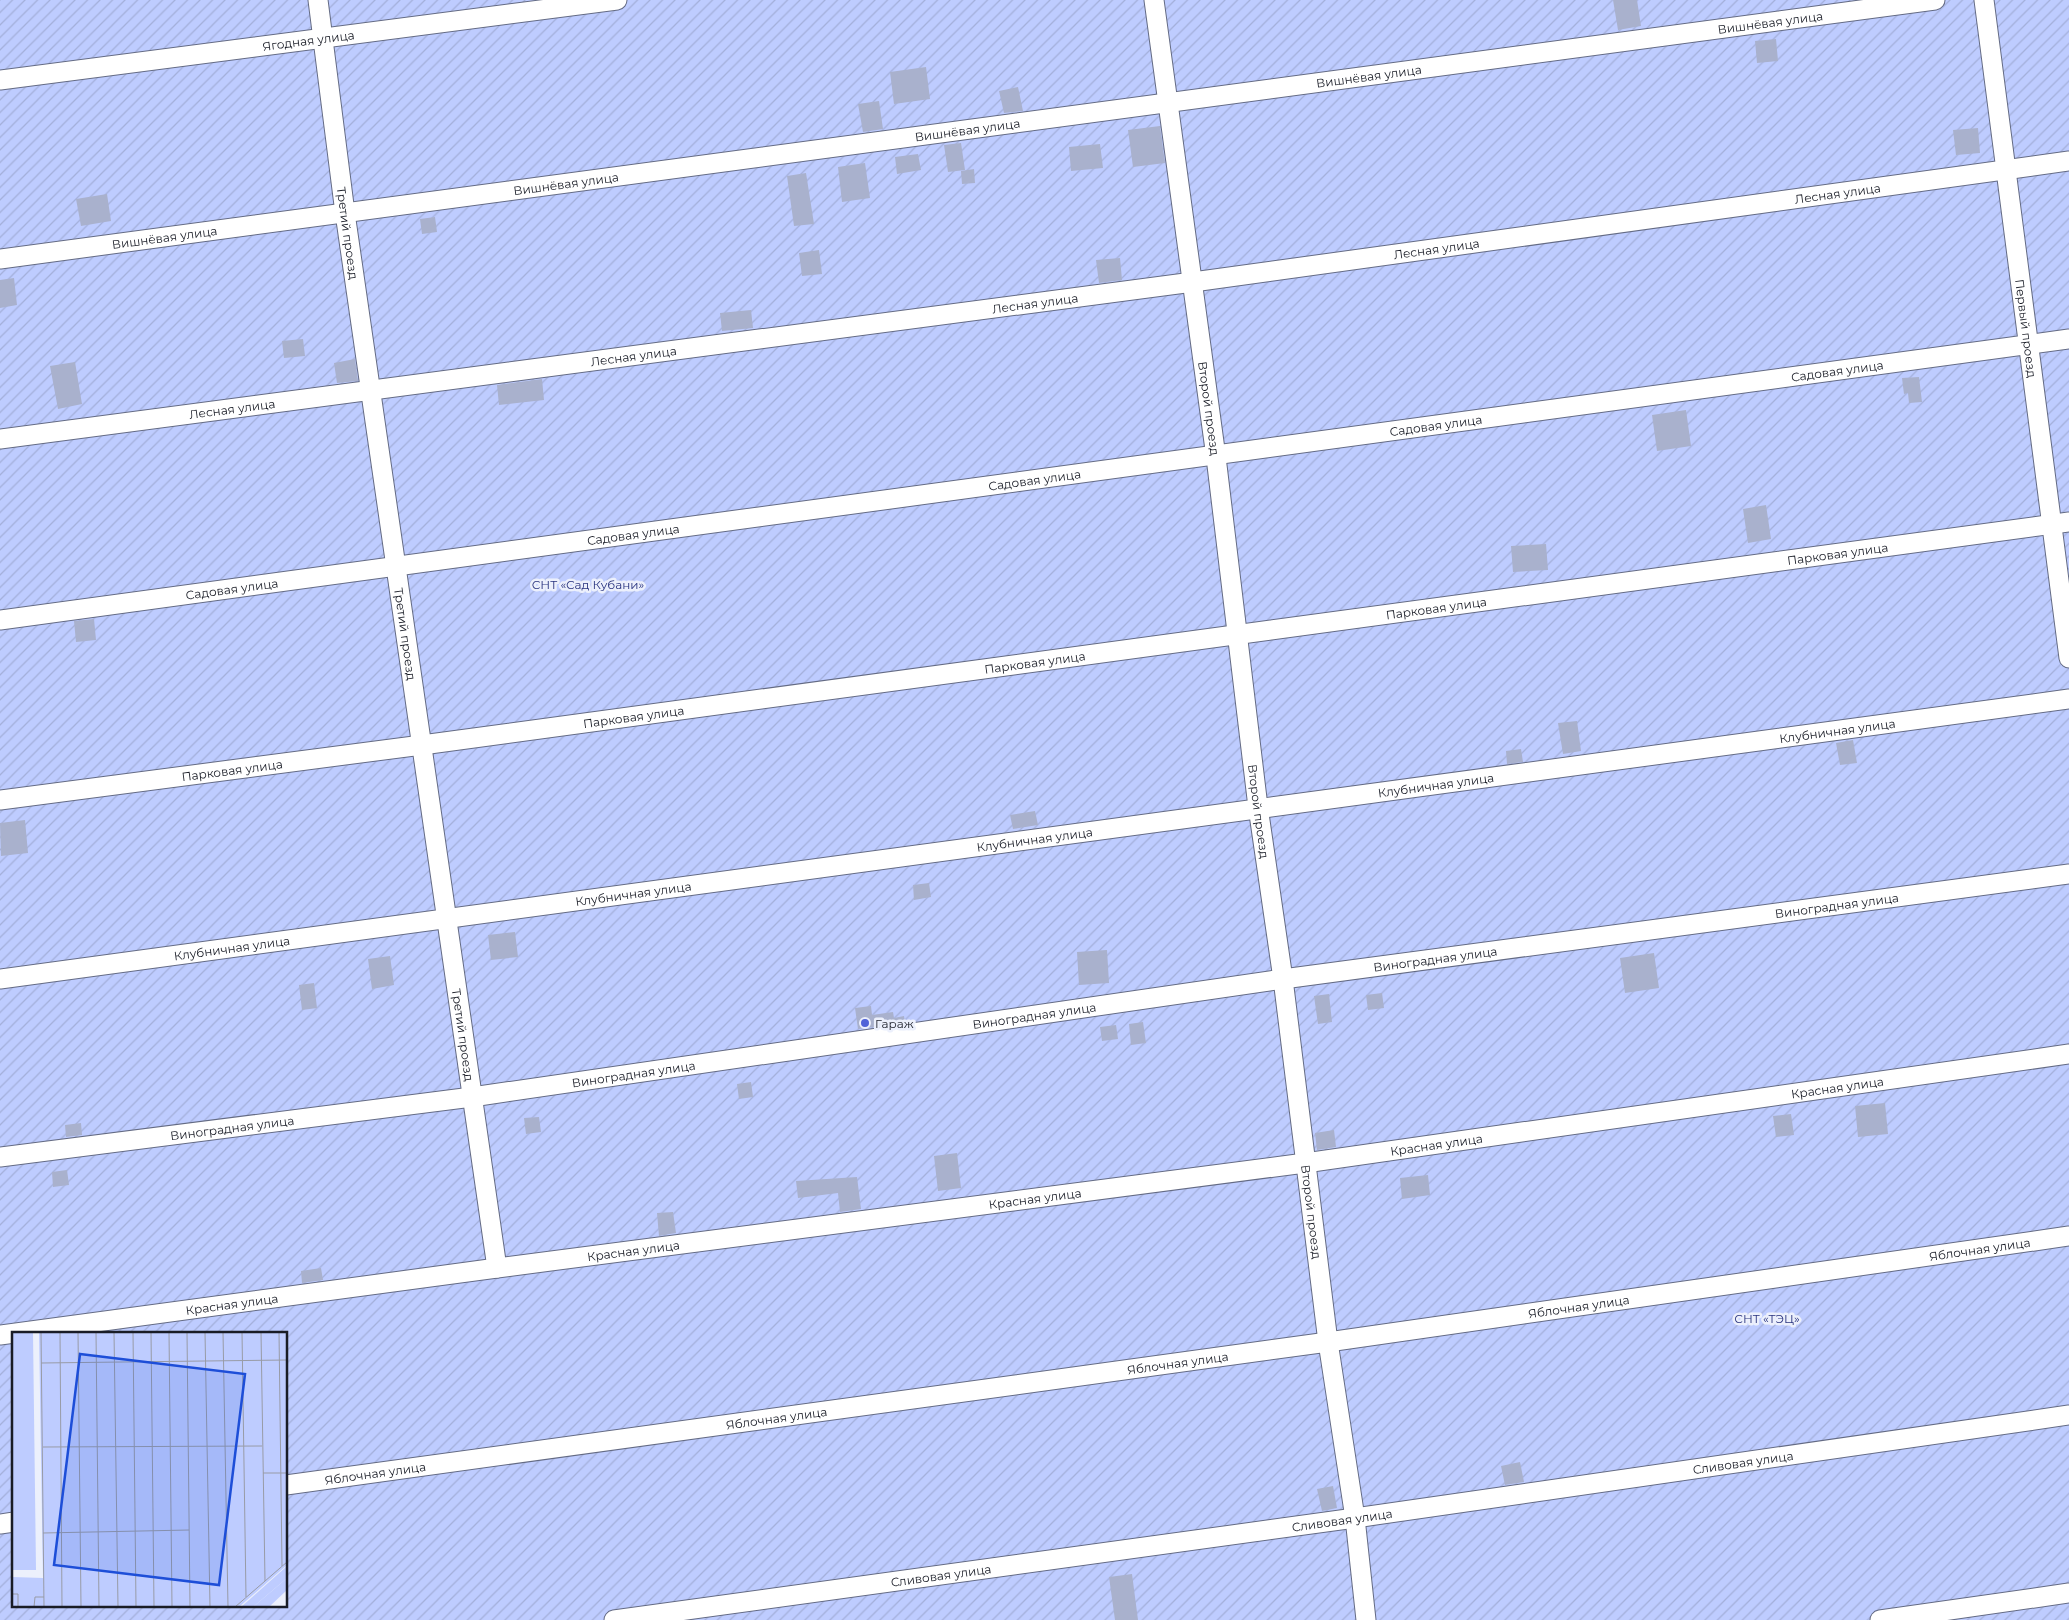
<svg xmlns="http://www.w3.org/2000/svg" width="2069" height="1620" viewBox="0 0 2069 1620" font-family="Montserrat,sans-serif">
  <defs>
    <pattern id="garden-furrows" width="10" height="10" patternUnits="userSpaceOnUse" patternTransform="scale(1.25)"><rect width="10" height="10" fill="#beccff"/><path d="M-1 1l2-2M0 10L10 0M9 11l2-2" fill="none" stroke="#a3afda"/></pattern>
  </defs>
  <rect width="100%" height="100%" fill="#ecf0fc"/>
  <path fill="url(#garden-furrows)" fill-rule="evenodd" d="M0,0H2069V1620H0ZM14,1334H286V1606H14Z"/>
  <path fill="#a9b1cd" d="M1613,0H1637L1641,26L1618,30Z
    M1776,39L1778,61L1757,63L1755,41Z
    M926,67L930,99L894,104L890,72Z
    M1018,87L1023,111L1004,113L999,91Z
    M879,101L883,129L863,132L858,104Z
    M1160,126L1165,163L1133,167L1128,130Z
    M1978,128L1980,153L1956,155L1953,130Z
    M961,143L965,170L948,172L944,145Z
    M1100,144L1103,168L1071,171L1069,147Z
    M918,154L921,170L897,174L895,157Z
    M865,163L870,198L842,202L838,167Z
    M974,169L975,183L962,184L961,171Z
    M806,173L814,224L794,226L787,176Z
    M107,194L111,221L81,226L76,199Z
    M435,217L437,232L422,234L420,219Z
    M819,250L822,274L802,276L799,253Z
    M1120,258L1122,280L1099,283L1096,260Z
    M14,278L17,305L0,308V280Z
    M751,310L753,328L722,331L720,313Z
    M303,339L305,356L284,358L282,341Z
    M355,359L358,381L337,383L334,363Z
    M75,362L82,404L58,409L50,366Z
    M1919,377L1922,402L1909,403L1908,393L1904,394L1902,378Z
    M542,379L544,400L499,405L497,385Z
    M1686,410L1691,446L1657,451L1652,415Z
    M1766,505L1771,539L1748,543L1743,509Z
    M1546,544L1548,570L1513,572L1511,546Z
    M94,619L96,640L76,642L74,621Z
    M1577,721L1581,751L1563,754L1558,723Z
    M1853,740L1857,763L1840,765L1836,743Z
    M1521,749L1523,762L1507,764L1506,751Z
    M1035,811L1038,825L1013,829L1010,815Z
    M25,820L28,853L1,856L0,823Z
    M929,883L931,897L914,900L913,885Z
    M515,932L518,957L491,960L488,935Z
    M1107,950L1109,983L1079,985L1077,952Z
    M1654,953L1659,988L1625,993L1620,958Z
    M390,956L394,985L372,989L368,959Z
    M314,983L317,1008L302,1010L299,985Z
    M1382,993L1384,1008L1368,1010L1366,995Z
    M1329,994L1332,1022L1318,1024L1314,996Z
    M871,1006L872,1015L893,1012L894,1018L904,1016L905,1023L858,1029L855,1008Z
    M1143,1022L1146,1043L1131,1045L1129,1024Z
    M1116,1025L1118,1039L1102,1041L1100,1027Z
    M751,1082L753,1097L739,1099L737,1084Z
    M1885,1103L1888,1134L1858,1137L1855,1106Z
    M1791,1114L1794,1135L1776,1137L1773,1116Z
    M539,1117L541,1132L526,1134L524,1118Z
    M81,1123L82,1135L66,1137L65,1125Z
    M1334,1130L1336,1147L1317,1150L1315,1133Z
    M957,1153L961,1188L938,1191L934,1156Z
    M67,1170L69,1185L53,1187L52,1172Z
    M1428,1175L1430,1195L1402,1199L1400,1178Z
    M857,1177L861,1209L840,1212L838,1193L798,1198L796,1181Z
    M673,1212L676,1233L659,1236L657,1213Z
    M321,1268L323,1280L302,1283L301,1271Z
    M1520,1462L1524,1482L1505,1485L1501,1466Z
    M1333,1486L1337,1508L1322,1511L1317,1489Z
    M1132,1574L1138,1620H1115L1109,1577Z"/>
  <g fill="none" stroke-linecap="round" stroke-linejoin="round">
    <g stroke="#646b84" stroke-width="21">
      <g id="minor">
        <path id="s1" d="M318,0L345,213L497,1268"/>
        <path id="s2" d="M1154,0L1216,457L1258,807L1283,979L1328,1342L1355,1518L1366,1620"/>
        <path id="s3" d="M1984,0L2069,658"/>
        <path id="s4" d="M0,80L617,0"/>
        <path id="s5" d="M0,259L1935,0"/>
        <path id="s6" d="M0,439L1193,282L2069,161"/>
        <path id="s7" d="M0,620L2069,339"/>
        <path id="s8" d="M0,800L422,745L2069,522"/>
        <path id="s9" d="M0,979L2069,699"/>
        <path id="s10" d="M0,1157L472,1097L1283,979L2069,874"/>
        <path id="s11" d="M0,1335L497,1268L1305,1163L2069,1054"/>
        <path id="s12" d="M286,1485L1328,1342L2069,1236"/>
        <path d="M0,1524L14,1522"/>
        <path id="s13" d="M614,1620L1355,1518L2069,1415"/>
        <path d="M1880,1620L2069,1593"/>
      </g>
    </g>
    <use href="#minor" stroke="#fff" stroke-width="19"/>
  </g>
  <circle fill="#4f62d8" stroke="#ecf0fc" stroke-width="2" cx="865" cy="1023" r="5"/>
  <g text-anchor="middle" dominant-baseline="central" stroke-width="5" stroke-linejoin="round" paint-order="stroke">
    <g font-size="12" fill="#191c26" stroke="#ecf0fc">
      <text stroke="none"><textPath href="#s5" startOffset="1786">Вишнёвая улица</textPath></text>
      <text stroke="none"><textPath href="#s4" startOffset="311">Ягодная улица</textPath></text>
      <text stroke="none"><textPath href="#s5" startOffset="1381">Вишнёвая улица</textPath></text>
      <text stroke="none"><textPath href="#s5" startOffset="976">Вишнёвая улица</textPath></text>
      <text stroke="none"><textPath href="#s5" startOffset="571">Вишнёвая улица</textPath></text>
      <text stroke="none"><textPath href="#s6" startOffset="1854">Лесная улица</textPath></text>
      <text stroke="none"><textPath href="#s1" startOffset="235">Третий проезд</textPath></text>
      <text stroke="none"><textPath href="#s5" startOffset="166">Вишнёвая улица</textPath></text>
      <text stroke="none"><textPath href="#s6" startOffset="1449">Лесная улица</textPath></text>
      <text stroke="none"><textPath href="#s6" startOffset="1044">Лесная улица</textPath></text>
      <text stroke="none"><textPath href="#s3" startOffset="331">Первый проезд</textPath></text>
      <text stroke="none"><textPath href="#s6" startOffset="639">Лесная улица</textPath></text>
      <text stroke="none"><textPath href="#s7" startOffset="1854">Садовая улица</textPath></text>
      <text stroke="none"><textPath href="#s6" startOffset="234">Лесная улица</textPath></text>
      <text stroke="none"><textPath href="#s2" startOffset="412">Второй проезд</textPath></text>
      <text stroke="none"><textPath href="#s7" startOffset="1449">Садовая улица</textPath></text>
      <text stroke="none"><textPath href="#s7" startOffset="1044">Садовая улица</textPath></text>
      <text stroke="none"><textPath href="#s7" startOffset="639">Садовая улица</textPath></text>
      <text stroke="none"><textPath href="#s8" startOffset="1854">Парковая улица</textPath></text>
      <text stroke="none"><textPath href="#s7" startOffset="234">Садовая улица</textPath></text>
      <text stroke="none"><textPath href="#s8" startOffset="1449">Парковая улица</textPath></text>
      <text stroke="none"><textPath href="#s1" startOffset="640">Третий проезд</textPath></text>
      <text stroke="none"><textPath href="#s8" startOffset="1044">Парковая улица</textPath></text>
      <text stroke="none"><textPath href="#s8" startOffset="639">Парковая улица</textPath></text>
      <text stroke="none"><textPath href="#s9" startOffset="1854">Клубничная улица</textPath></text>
      <text stroke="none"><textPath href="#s8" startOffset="234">Парковая улица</textPath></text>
      <text stroke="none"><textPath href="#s9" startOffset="1449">Клубничная улица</textPath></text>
      <text stroke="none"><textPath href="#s2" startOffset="818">Второй проезд</textPath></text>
      <text stroke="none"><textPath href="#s9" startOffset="1044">Клубничная улица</textPath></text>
      <text stroke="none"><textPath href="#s9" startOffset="639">Клубничная улица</textPath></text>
      <text stroke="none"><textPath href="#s10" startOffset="1854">Виноградная улица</textPath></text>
      <text stroke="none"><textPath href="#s9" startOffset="234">Клубничная улица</textPath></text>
      <text stroke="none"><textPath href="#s10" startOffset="1449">Виноградная улица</textPath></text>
      <text stroke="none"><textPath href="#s10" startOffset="1044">Виноградная улица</textPath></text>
      <text stroke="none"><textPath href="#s1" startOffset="1045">Третий проезд</textPath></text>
      <text stroke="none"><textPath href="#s10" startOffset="639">Виноградная улица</textPath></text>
      <text stroke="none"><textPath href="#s11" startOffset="1854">Красная улица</textPath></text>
      <text stroke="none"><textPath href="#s10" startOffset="234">Виноградная улица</textPath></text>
      <text stroke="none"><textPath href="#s11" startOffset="1449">Красная улица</textPath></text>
      <text stroke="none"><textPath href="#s11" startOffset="1044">Красная улица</textPath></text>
      <text stroke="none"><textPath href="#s2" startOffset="1222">Второй проезд</textPath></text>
      <text stroke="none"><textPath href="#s12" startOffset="1710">Яблочная улица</textPath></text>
      <text stroke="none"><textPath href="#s11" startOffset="639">Красная улица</textPath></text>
      <text stroke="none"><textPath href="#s11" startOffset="234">Красная улица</textPath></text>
      <text stroke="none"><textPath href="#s12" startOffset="1305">Яблочная улица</textPath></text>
      <text stroke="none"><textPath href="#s12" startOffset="900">Яблочная улица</textPath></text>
      <text stroke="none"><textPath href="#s12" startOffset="495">Яблочная улица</textPath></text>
      <text stroke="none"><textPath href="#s13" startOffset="1140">Сливовая улица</textPath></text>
      <text stroke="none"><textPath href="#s12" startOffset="90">Яблочная улица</textPath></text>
      <text stroke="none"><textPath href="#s13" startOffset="735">Сливовая улица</textPath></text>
      <text stroke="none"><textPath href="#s13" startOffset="330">Сливовая улица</textPath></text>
    </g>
    <g font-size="12" fill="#27327e" stroke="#ecf0fc">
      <text x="588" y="584">СНТ «Сад Кубани»</text>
      <text x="1767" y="1318">СНТ «ТЭЦ»</text>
    </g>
    <g font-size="12" fill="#191c26" stroke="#ecf0fc" text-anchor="start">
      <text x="875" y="1023">Гараж</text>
    </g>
  </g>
  <g transform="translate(12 1332)">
    <rect width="275" height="275" fill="#ecf0fc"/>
    <path d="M0,0H21L24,238H0Z" fill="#beccff"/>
    <path d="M275,234V246L241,275H229Z" fill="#beccff"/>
    <path d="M27,0H275V233L227,275H0V245L31,246ZM275,246V258L257,275H241Z" fill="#beccff"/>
    <path fill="none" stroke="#989ba6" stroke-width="1" d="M29,0L32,275M48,0L50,275M66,0L69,275M84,0L87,275M102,0L106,275M121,0L124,275M139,0L142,275M157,0L160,275M175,0L178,275M193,0L198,275M211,0L216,275M230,0L234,265M249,0L253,249M267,0L270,234M29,31L275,28M31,115L250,114M251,141H275M31,201L177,198M0,262H6V275M22,275L23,265H32M223,275L275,230"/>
    <path fill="#1d4ed8" fill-opacity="0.15" stroke="#1d4ed8" stroke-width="2.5" d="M68,22L233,42L207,253L42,233Z"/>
    <rect width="275" height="275" fill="none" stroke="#191c26" stroke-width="2.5"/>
  </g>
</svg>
